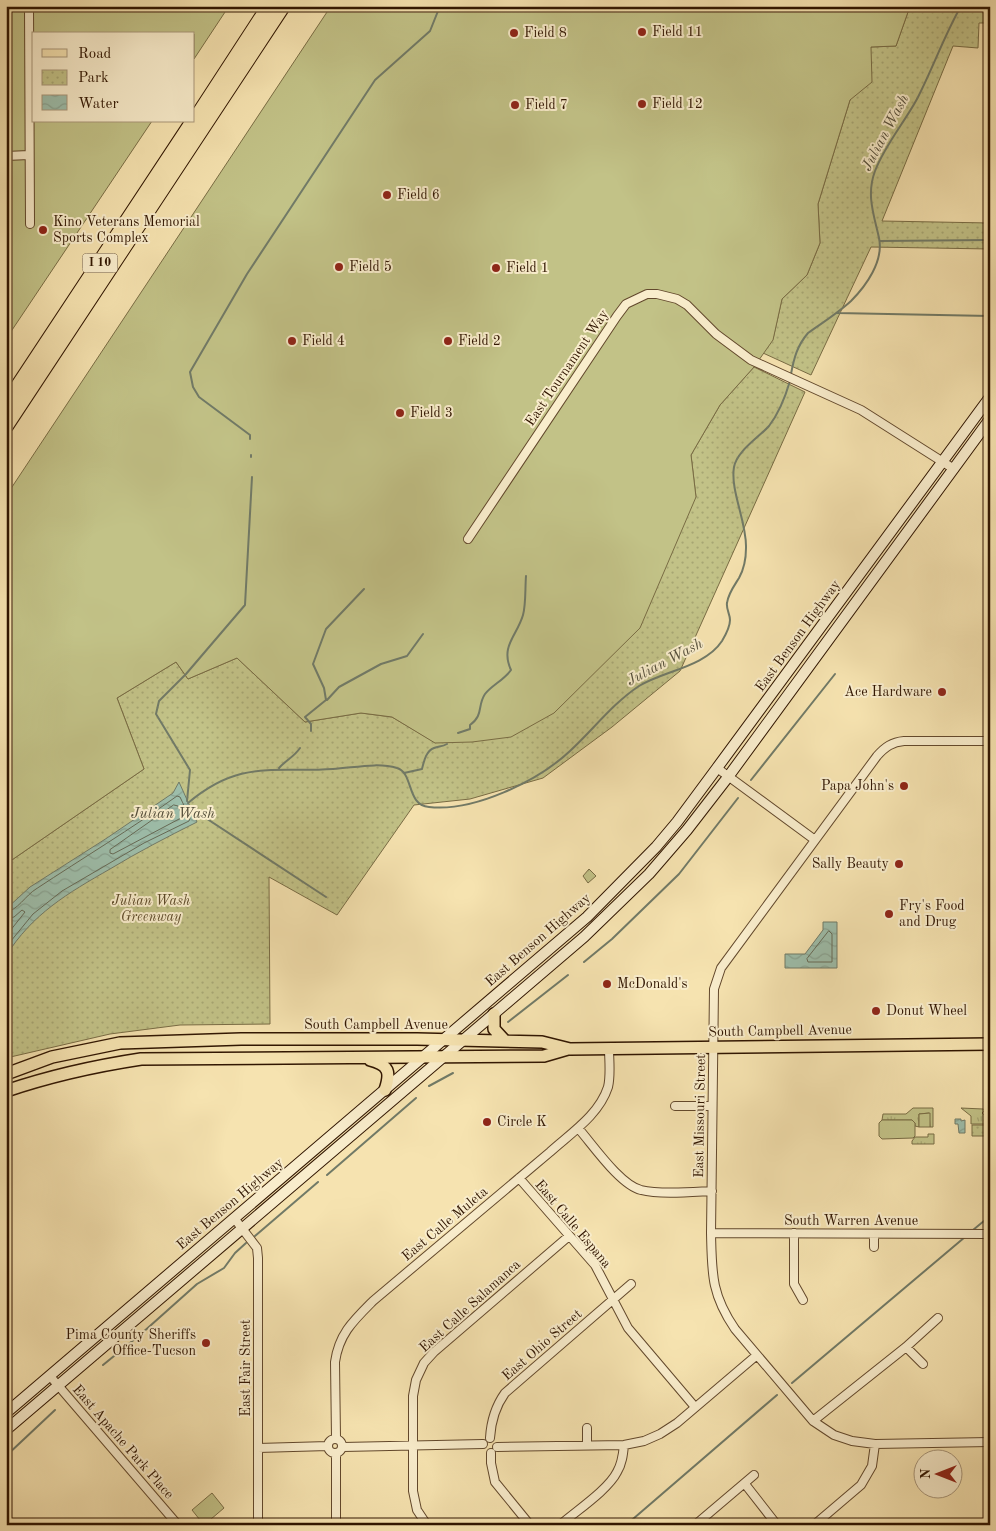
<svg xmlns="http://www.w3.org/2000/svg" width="996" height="1531" viewBox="0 0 996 1531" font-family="'Old Standard TT',serif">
  <defs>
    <pattern id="grass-tufts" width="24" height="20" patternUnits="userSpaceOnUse" patternTransform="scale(1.25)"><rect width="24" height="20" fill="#c2c287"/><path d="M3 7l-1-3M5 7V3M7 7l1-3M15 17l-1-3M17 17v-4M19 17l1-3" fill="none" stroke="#a7a673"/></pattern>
    <pattern id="park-dots" width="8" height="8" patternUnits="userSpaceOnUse" patternTransform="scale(1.25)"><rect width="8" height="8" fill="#c2c287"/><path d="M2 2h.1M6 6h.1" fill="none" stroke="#a7a673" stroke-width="1.8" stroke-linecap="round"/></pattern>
    <pattern id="water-waves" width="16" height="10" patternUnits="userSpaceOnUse" patternTransform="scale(1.25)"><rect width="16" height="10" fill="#9dbeab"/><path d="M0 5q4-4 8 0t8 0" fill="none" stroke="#88a291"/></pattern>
  </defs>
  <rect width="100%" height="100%" fill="#f6e3b0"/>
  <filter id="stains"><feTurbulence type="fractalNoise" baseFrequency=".004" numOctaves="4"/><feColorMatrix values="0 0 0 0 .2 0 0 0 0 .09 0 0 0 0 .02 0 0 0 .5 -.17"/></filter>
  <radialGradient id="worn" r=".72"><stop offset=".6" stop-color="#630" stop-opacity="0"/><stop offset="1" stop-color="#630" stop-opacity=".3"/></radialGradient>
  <path fill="url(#grass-tufts)" stroke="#796c44" d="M589,869L596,876L588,883L583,876Z
    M913,1108H933V1127H930L929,1113L919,1114V1127L915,1126V1123L912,1120H882L883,1114H906Z
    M961,1108L983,1109L985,1110L982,1113L988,1119L990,1117V1124H971V1116Z
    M928,1134H934V1144H912V1141L915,1137H928Z"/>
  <path fill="url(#park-dots)" stroke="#796c44" d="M914,6H990V23H979L978,48L953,46L882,221L990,223V249L871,247L811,375L763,353L773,339L782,299L807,275L820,243L818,204L850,100L871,47L896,46L908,12Z
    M754,367L805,392L680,671L612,727L543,778L470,799L414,805L337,915L269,877L270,1024L180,1025L110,1034L6,1058V864L144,769L117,698L176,662L188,679L237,658L305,722L361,713L392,717L436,743L696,497L691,455L720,405Z
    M972,1125H990V1136H972Z"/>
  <path fill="#c2c287" stroke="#796c44" d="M6,6H229L194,59V34H34V121H152L6,339Z
    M331,6H914L908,12L896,46L871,47L872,82L850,100L818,204L820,243L807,275L782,299L773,340L754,367L720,405L691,455L696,497L640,628L554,713L511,737L472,742L435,743L392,717L361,713L305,722L237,658L188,679L176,662L117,698L144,769L6,864V496Z
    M930,1113V1127H919V1114Z
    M882,1120H912L915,1123V1136L913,1138L882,1139L879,1136V1123Z
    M212,1493L224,1508L204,1525L192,1510Z"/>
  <path fill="url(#water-waves)" stroke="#717a67" d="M179,782L197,822C167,837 138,852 110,869C68,893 32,914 6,956V909L30,887L107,838L173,793Z
    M823,922H837V968H785V954H805L823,930Z
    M955,1119H961V1121L965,1120V1133H959L958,1124H955Z"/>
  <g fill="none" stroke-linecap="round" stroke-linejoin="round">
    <path stroke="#666a56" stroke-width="1" d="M174,805L178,806L182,815L181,818L113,854L110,853V850Z
      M6,912C17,911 26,895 36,889C83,858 131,829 177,796L180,797L190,818L189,821L144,843L62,891L33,914L6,947
      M6,919L14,917L22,910L25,912L6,936
      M829,931L832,934V962H808L807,959Z"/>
    <path stroke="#717a67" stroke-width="2" d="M880,241L990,240
      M837,313L990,316
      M791,374C794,358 797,346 808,333C822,323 838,313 851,301C866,286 884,261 879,238C874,215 866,195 875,171C885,145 904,123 917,99C933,68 944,36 961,6
      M250,439V435L199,397L193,387L190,372L247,274L375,80L430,31L440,6
      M251,455V457
      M327,700L339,687L381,664L407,656L423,634
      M311,731V724L305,717L326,700L324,688L313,664L326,629L364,589
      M458,733L470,729V725C484,715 477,706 485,694C492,685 504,680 511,670C500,646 517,636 523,615C526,604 525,589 526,576
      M279,768C286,760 294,757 300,748
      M404,773L422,769C424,761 426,751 434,748C439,746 442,747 447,744
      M751,780L835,674
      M187,801L190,770L156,714L159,701L186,674L245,605L252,477
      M188,803C240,759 273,773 333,769C353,768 377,762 397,768C414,773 406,805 429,807C474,812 538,781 570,751C593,730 612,704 639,686C663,671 705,667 722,641C725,636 730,627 730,620C730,614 726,609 727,603C728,594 734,586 739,578C744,569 746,558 746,548C747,522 730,491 734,467C737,451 758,438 769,426C779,413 785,398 790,381
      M189,809H192L326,897
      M584,962L612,939L679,874L738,798
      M508,1022L568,975
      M429,1086L453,1073
      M327,1175L416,1098
      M973,1230L990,1216
      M255,1236L318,1182
      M103,1365L141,1334L197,1284L224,1268L235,1253L246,1243
      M792,1383L965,1237
      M6,1456L55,1410
      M626,1525L777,1395"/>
    <g stroke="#62482c" stroke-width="10">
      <path id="street" d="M29,6L30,224
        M6,156L29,155
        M468,539L617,316L626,304L647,294H657L677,299L687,305L716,334L751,360L861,410L954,469
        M990,741H904C892,742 885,747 877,756L721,968L714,989L711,1233C712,1273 711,1294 735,1329L813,1421L834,1435L852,1441L875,1444L990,1442
        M717,768L815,840
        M675,1106H712
        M578,1128C593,1145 620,1185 641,1190C660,1195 692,1192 712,1191
        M519,1178L595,1265L628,1328L695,1407
        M234,1218L257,1248L258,1258V1525
        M711,1233L990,1234
        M794,1233V1284L803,1300
        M874,1234V1247
        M906,1347L923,1364
        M50,1376L178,1525
        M813,1421L906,1347L938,1318
        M336,1438L335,1362C339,1334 353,1321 373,1301L550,1152C571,1133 599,1115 608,1087C611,1075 609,1060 609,1048
        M490,1438C491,1421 495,1407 505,1393L631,1284
        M328 1446a7 7 0 1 1 14 0a7 7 0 1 1-14 0Z
        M587,1445V1428
        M343,1447L483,1444
        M497,1447L624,1445L644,1441L660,1434L677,1423L757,1355
        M258,1448L328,1446
        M491,1453V1463L495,1482L530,1525
        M745,1484L777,1525
        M336,1525V1453
        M427,1525L417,1510L413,1491V1396L416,1380L424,1363L434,1352L569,1236
        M560,1525C576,1511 608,1490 617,1472C622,1464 623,1455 624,1445
        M695,1525L754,1475
        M814,1525L861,1485L872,1466L875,1444"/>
    </g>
    <g stroke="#301500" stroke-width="12">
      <path id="secondary" d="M6,1413L587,917L656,847L677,822L717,768L990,397
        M6,1430L584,937L649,874L687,830L728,777L990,419"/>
    </g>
    <g stroke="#301500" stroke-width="14">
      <path id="primary" d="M494,1014V1029L505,1041
        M370,1060C389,1065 391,1072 385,1090
        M6,1074L52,1057L120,1043L241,1039H417L542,1042L570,1049L990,1044
        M6,1091C50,1076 95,1066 141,1059L544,1056L568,1049"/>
    </g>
    <g stroke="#301500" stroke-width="16">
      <path id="highway" d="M194,121L269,6
        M6,404L193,121
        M6,426L283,6"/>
    </g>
    <use href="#street" stroke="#f9edcc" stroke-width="8"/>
    <use href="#secondary" stroke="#f9edcc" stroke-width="10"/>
    <use href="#primary" stroke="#f6e3b0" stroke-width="11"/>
    <use href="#highway" stroke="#f6e3b0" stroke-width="14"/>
  </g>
  <g fill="#8f2418" stroke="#f9edcc" stroke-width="2">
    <circle cx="642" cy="32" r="5"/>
    <circle cx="514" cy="33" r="5"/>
    <circle cx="642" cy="104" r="5"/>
    <circle cx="515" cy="105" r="5"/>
    <circle cx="387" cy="195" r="5"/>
    <circle cx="43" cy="230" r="5"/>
    <circle cx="339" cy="267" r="5"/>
    <circle cx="496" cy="268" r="5"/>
    <circle cx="292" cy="341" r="5"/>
    <circle cx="448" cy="341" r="5"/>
    <circle cx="400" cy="413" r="5"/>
    <circle cx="942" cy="692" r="5"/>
    <circle cx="904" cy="786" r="5"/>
    <circle cx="899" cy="864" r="5"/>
    <circle cx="889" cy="914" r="5"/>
    <circle cx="607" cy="984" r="5"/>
    <circle cx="876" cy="1011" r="5"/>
    <circle cx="487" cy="1122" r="5"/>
    <circle cx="206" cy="1343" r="5"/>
  </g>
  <g text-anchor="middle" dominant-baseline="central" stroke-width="4" stroke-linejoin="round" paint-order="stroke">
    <rect fill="#f9edcc" stroke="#6c563d" stroke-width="1" x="82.5" y="253.5" width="35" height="19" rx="4"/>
    <g font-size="12" font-weight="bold" fill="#301500">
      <text x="100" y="263">I 10</text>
    </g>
    <g font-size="14" fill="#301500" stroke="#f9edcc" text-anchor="start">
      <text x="652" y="32">Field 11</text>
      <text x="524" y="33">Field 8</text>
      <text x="652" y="104">Field 12</text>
      <text x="525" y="105">Field 7</text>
      <text x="397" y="195">Field 6</text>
      <text x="53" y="222">Kino Veterans Memorial<tspan x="53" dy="16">Sports Complex</tspan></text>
      <text x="349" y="267">Field 5</text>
      <text x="506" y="268">Field 1</text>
      <text x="302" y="341">Field 4</text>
      <text x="458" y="341">Field 2</text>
      <text x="410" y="413">Field 3</text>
      <text x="932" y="692" text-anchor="end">Ace Hardware</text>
      <text x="894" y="786" text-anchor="end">Papa John's</text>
      <text x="889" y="864" text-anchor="end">Sally Beauty</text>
      <text x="899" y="906">Fry's Food<tspan x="899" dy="16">and Drug</tspan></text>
      <text x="617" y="984">McDonald's</text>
      <text x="886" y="1011">Donut Wheel</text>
      <text x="497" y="1122">Circle K</text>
      <text x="196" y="1335" text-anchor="end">Pima County Sheriffs<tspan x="196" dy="16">Office-Tucson</tspan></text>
    </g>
    <g font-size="14" fill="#301500" stroke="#f9edcc">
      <text transform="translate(567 368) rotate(-56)">East Tournament Way</text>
      <text transform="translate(798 636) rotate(-54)">East Benson Highway</text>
      <text transform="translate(538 940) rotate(-41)">East Benson Highway</text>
      <text x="376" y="1025">South Campbell Avenue</text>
      <text transform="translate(780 1031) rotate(-1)">South Campbell Avenue</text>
      <text transform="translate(700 1116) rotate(-89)">East Missouri Street</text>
      <text transform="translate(230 1204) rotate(-40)">East Benson Highway</text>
      <text x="851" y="1221">South Warren Avenue</text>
      <text transform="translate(445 1224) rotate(-40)">East Calle Muleta</text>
      <text transform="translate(573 1224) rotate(50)">East Calle Espana</text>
      <text transform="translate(470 1306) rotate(-42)">East Calle Salamanca</text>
      <text transform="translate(542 1345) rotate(-41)">East Ohio Street</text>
      <text transform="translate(246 1368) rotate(-90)">East Fair Street</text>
      <text transform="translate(123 1442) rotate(49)">East Apache Park Place</text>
    </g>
    <g font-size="14" font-style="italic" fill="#5c4928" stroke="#f9edcc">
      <text x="151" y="901">Julian Wash<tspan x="151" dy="16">Greenway</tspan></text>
    </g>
    <g font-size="15" font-style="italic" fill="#56503c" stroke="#f9edcc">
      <text transform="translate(886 133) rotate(-62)">Julian Wash</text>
      <text transform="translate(665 663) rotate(-28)">Julian Wash</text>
      <text x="173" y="814">Julian Wash</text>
    </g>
  </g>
  <rect width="996" height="1531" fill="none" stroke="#f6e3b0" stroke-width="25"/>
  <rect x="8" y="8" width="981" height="1516" fill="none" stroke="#301500" stroke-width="2.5"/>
  <rect x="12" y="12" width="971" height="1506" fill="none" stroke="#301500"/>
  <rect x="32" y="32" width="162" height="90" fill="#f9edcc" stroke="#a9977a"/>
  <rect x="42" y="49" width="25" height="8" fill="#f6e3b0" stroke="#a9977a"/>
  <text x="78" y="58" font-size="15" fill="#301500">Road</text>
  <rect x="42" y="70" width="25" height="15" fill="url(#park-dots)" stroke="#a9977a"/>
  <text x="78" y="82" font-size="15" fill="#301500">Park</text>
  <rect x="42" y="95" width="25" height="15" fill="url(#water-waves)" stroke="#a9977a"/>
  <text x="78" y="108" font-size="15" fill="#301500">Water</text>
  <g transform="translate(938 1474) rotate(270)"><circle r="24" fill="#f9edcc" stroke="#a9977a"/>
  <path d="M0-4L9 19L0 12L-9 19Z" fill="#8f2418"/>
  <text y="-8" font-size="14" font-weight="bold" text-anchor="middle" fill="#301500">N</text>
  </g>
  <rect width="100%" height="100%" filter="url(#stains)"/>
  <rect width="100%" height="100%" fill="url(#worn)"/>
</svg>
